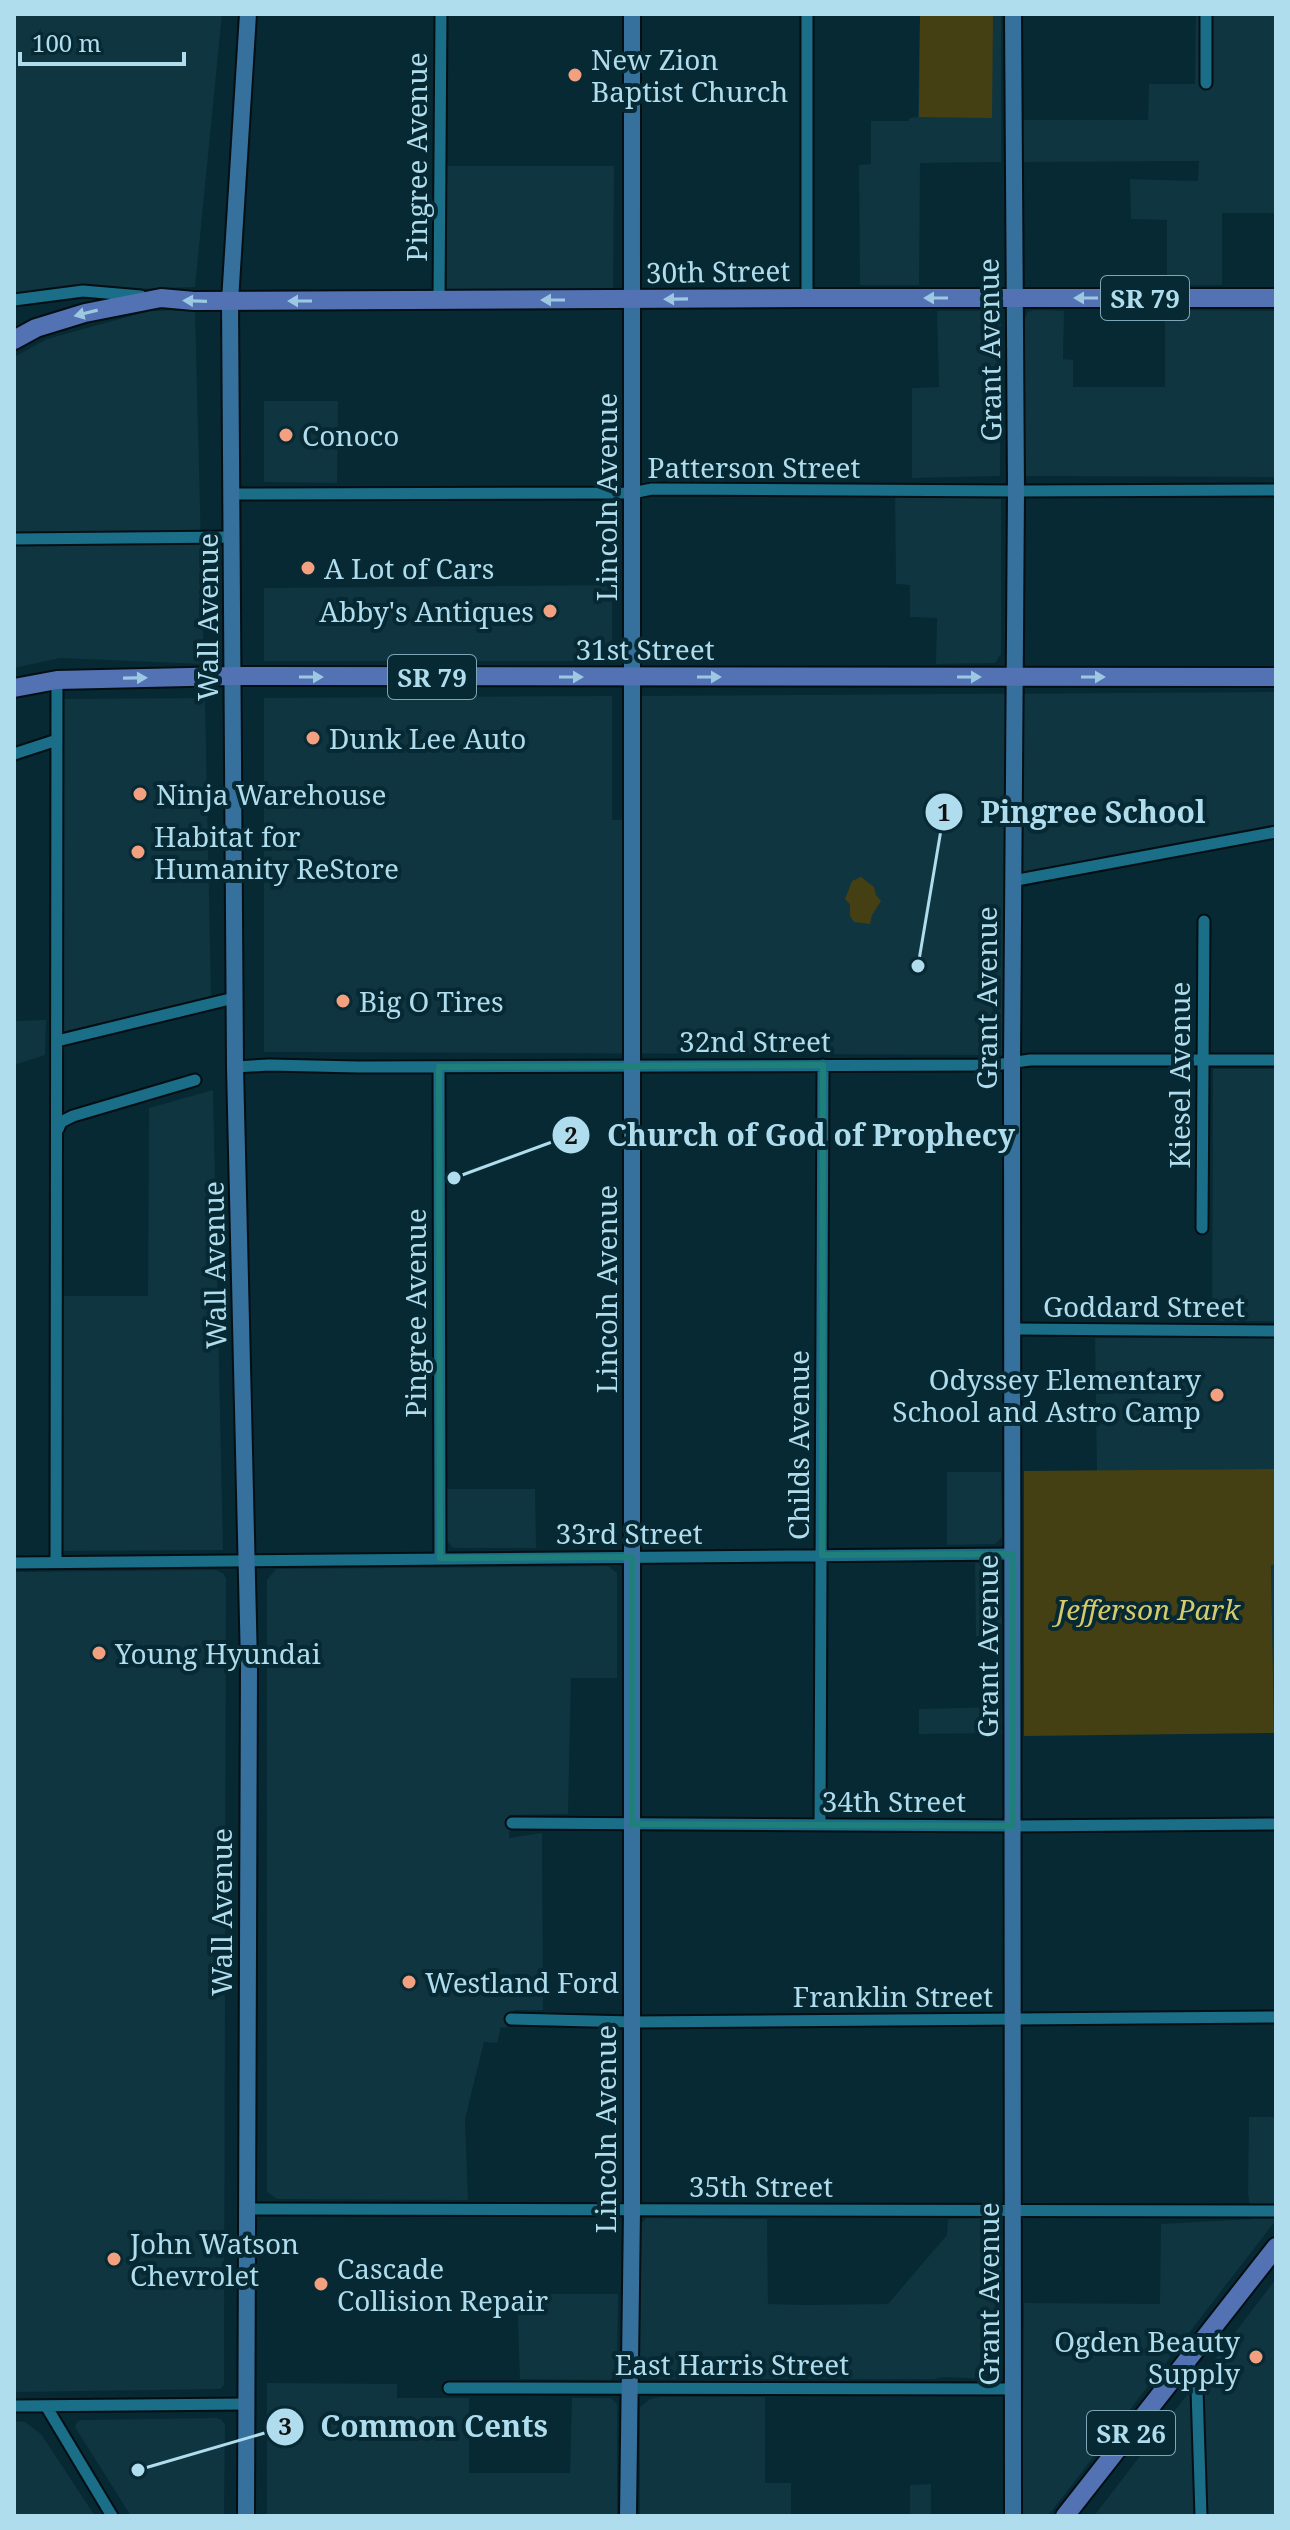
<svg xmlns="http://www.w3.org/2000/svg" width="1290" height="2530" viewBox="0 0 1290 2530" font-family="'Noto Serif',serif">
  <rect width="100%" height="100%" fill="#072933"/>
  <path fill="#0f3541" d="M14,14H222L195,287L14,293Z
    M920,14H1001V162L920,163L919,285H860L859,165L871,164V121H909V118L918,117Z
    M1196,14H1276V213H1222V285H1167V220L1131,219L1130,179L1198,181L1199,161L1023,162V120H1148L1149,84H1195Z
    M446,166H614L613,292L447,293Z
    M195,310L204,664L60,658L14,668V357L47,339L149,311Z
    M1035,310L1064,311L1063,359L1073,360V387H1165V310L1276,311V477L1024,476L1023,321L1028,312Z
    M937,311H992L999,315L1001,320L1000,476L912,478V388L939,387Z
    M264,401H338L337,483L264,482Z
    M895,496L1001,499V654L995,663L936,664L937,618L910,617V585L896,584Z
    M612,585V661H264V588Z
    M1276,692V839L1019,887L1006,844L1003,1055L264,1052V698L612,696V820H636L639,696Z
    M205,698L211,996L62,1032L64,699Z
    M46,1020L45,1055L14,1065V1021Z
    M1213,1069H1276V1321H1212Z
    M213,1090L223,1550L55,1551L57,1296H148L149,1108Z
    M1095,1338H1276V1469L1097,1471Z
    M947,1472H1001L1002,1537L995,1544L947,1545Z
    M446,1489H535L536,1548H453L446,1540Z
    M975,1563H996L1001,1570L1002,1637L976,1636Z
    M1271,1564H1276V1733H1274Z
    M608,1566L617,1573V1678H571L568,1814L509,1815V1838L542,1833L543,2010H514L506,2028L501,2027L497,2043L484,2042L465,2119L468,2200L277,2199L267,2192V1580L276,1569Z
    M216,1570L224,1574L226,1579L224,2385L220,2389L14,2392V1572Z
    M1002,1707V1733L919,1734V1709Z
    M1249,2117H1276V2220L1048,2516H1022L1024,2303L1160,2304L1161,2224L1252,2219L1248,2194Z
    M646,2218L767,2219L768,2304L805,2305L888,2304L947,2235L948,2219L993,2218L1001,2223L1002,2372L993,2379L941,2377L935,2379H646L640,2373V2225Z
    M1276,2279V2516H1094Z
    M618,2294L617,2374L610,2380L520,2379L517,2294Z
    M267,2383L397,2384V2398H469V2473H570L572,2398H611L617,2404V2516H267Z
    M660,2397H765V2483H791V2516H640V2407L650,2399Z
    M217,2418L222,2420L225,2425L224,2516H131L75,2427L77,2422L81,2420Z
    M14,2421L25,2422L41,2434L95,2516H14Z
    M931,2484V2516H910V2485Z"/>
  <path fill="#454013" d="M920,14H993L992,118L919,117Z
    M861,877L874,887L876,895L881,901L872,915L870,924L854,922L850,916V904L845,899L852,881Z
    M1276,1469V1564L1271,1565L1274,1733L1024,1736V1471Z"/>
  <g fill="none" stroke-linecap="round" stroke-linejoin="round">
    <g stroke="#040f14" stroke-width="15">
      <path id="street" d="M807,14V298
        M1206,14V83
        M14,300L83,291L141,296
        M439,300L441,14
        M232,494L632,493L652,489L1016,491L1276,490
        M14,539L232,537
        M14,754L57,740
        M1012,881L1276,832
        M57,1041L234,998
        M235,1067L269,1065L358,1067L995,1065L1030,1060H1276
        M439,1067L440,1558
        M58,1129L61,1122L73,1116L195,1080
        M1202,1228L1204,921
        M1012,1329L1276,1331
        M56,1562L57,680
        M14,1563L1013,1554
        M512,1823L1013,1826L1276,1824
        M820,1825L823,1065
        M511,2019L632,2022L1276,2017
        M245,2209L1276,2211
        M1187,2360L1197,2389L1201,2516
        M449,2388L1014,2389
        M14,2406L247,2404
        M46,2406L112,2516"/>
    </g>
    <g stroke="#040f14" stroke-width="20">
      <path id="secondary" d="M1013,14L1016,491L1012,1063L1013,2516
        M246,2516L249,1664L235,1067L230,301L248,14
        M628,2516L632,2211V14"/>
    </g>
    <g stroke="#040f14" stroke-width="22">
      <path id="primary" d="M14,340L36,328L85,313L161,298L194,301L807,298H1276
        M14,688L57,680L233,676L1276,677
        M1065,2516L1276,2247"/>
    </g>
    <use href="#street" stroke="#1b6e87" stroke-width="11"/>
    <use href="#secondary" stroke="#36709d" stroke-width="16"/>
    <use href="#primary" stroke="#5272b3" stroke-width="18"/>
  </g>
  <defs><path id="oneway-solid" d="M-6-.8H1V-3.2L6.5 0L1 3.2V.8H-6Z" transform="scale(2)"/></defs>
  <g fill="#9cc8e2">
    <use href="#oneway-solid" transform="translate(936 298) rotate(-180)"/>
    <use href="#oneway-solid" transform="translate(1086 298) rotate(-180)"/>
    <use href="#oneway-solid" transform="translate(676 299) rotate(179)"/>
    <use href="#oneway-solid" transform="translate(553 300) rotate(180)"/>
    <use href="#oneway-solid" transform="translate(195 301) rotate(-178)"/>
    <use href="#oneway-solid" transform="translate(300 301) rotate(180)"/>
    <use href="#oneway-solid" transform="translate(86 313) rotate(166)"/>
    <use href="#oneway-solid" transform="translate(311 677)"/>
    <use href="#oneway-solid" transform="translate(571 677)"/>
    <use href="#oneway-solid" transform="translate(709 677)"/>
    <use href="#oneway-solid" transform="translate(969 677)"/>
    <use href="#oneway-solid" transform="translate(1093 677)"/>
    <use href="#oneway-solid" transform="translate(135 678) rotate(-1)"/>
  </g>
  <path fill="none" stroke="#1f807b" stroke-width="6" stroke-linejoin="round" d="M823,1065L822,1555L1013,1554V1826L632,1824V1557L440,1558L439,1067Z"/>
  <g fill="#f2a07f" stroke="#072933" stroke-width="3">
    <circle cx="575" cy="75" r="8"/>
    <circle cx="286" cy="435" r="8"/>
    <circle cx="308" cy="568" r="8"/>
    <circle cx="550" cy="611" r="8"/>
    <circle cx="313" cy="738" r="8"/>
    <circle cx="140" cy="794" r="8"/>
    <circle cx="138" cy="852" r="8"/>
    <circle cx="343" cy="1001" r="8"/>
    <circle cx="1217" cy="1395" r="8"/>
    <circle cx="99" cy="1653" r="8"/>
    <circle cx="409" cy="1982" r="8"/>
    <circle cx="114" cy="2259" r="8"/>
    <circle cx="321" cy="2284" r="8"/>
    <circle cx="1256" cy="2357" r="8"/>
  </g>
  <g text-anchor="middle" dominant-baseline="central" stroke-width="8" stroke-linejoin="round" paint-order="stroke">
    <g fill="#072933" stroke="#7da7b6" stroke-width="2">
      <rect x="1101" y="276" width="88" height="44" rx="6"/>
      <rect x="388" y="655" width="88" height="44" rx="6"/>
      <rect x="1087" y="2411" width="88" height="44" rx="6"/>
    </g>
    <g font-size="26" font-weight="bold" fill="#afddee">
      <text x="1145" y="298">SR 79</text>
      <text x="432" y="677">SR 79</text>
      <text x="1131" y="2433">SR 26</text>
    </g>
    <g font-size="28" fill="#afddee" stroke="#072933" text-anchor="start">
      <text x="591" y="59">New Zion<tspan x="591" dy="32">Baptist Church</tspan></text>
      <text x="302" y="435">Conoco</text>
      <text x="324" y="568">A Lot of Cars</text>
      <text x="534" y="611" text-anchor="end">Abby's Antiques</text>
      <text x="329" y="738">Dunk Lee Auto</text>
      <text x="156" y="794">Ninja Warehouse</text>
      <text x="154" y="836">Habitat for<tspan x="154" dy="32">Humanity ReStore</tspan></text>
      <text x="359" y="1001">Big O Tires</text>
      <text x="1201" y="1379" text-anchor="end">Odyssey Elementary<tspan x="1201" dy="32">School and Astro Camp</tspan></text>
      <text x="115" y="1653">Young Hyundai</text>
      <text x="425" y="1982">Westland Ford</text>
      <text x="130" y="2243">John Watson<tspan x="130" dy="32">Chevrolet</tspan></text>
      <text x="337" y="2268">Cascade<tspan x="337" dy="32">Collision Repair</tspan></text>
      <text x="1240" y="2341" text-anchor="end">Ogden Beauty<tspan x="1240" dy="32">Supply</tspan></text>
    </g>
    <g font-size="28" fill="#afddee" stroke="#072933">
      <text transform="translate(416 157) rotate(-90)">Pingree Avenue</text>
      <text transform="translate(718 271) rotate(-1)">30th Street</text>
      <text transform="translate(989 350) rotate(-91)">Grant Avenue</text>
      <text x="754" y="467">Patterson Street</text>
      <text transform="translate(606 497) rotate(-90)">Lincoln Avenue</text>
      <text transform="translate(207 617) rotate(-90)">Wall Avenue</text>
      <text x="645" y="649">31st Street</text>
      <text transform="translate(986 998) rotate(-90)">Grant Avenue</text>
      <text x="755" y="1041">32nd Street</text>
      <text transform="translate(1179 1075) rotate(-90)">Kiesel Avenue</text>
      <text transform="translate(214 1265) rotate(-91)">Wall Avenue</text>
      <text transform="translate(606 1289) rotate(-90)">Lincoln Avenue</text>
      <text x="1144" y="1306">Goddard Street</text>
      <text transform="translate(415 1313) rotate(-90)">Pingree Avenue</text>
      <text transform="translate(798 1445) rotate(-90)">Childs Avenue</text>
      <text x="629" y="1533">33rd Street</text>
      <text transform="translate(987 1646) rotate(-90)">Grant Avenue</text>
      <text x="894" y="1801">34th Street</text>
      <text transform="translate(221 1912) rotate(-90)">Wall Avenue</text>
      <text x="893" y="1996">Franklin Street</text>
      <text transform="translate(605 2129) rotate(-90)">Lincoln Avenue</text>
      <text x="761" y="2186">35th Street</text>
      <text transform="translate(988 2294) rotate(-90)">Grant Avenue</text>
      <text x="732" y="2364">East Harris Street</text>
    </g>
    <g font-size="28" font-style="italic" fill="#d6ca6d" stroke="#072933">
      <text x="1148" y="1609">Jefferson Park</text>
    </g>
  </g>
  <path fill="none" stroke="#afddee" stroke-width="3" d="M918 966L944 812M454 1178L571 1135M138 2470L285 2427"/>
  <g fill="#afddee" stroke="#072933" stroke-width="3">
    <circle cx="918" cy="966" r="8"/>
    <circle cx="454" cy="1178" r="8"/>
    <circle cx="138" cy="2470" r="8"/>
    <circle cx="944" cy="812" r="20"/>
    <circle cx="571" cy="1135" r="20"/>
    <circle cx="285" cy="2427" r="20"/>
  </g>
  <g font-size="24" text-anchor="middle" font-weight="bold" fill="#111">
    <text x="944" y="821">1</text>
    <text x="571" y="1144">2</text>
    <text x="285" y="2435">3</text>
  </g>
  <g font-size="30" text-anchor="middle" font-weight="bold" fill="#afddee" stroke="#072933" stroke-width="8" stroke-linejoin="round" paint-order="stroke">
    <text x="1093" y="823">Pingree School</text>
    <text x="811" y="1146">Church of God of Prophecy</text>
    <text x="434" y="2437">Common Cents</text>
  </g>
  <rect width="1290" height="2530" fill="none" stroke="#afddee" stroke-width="32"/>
  <path d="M20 52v12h164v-12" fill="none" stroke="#afddee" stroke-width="4"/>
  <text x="32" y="52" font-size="24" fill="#afddee" stroke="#072933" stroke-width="6" paint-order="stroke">100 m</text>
</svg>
